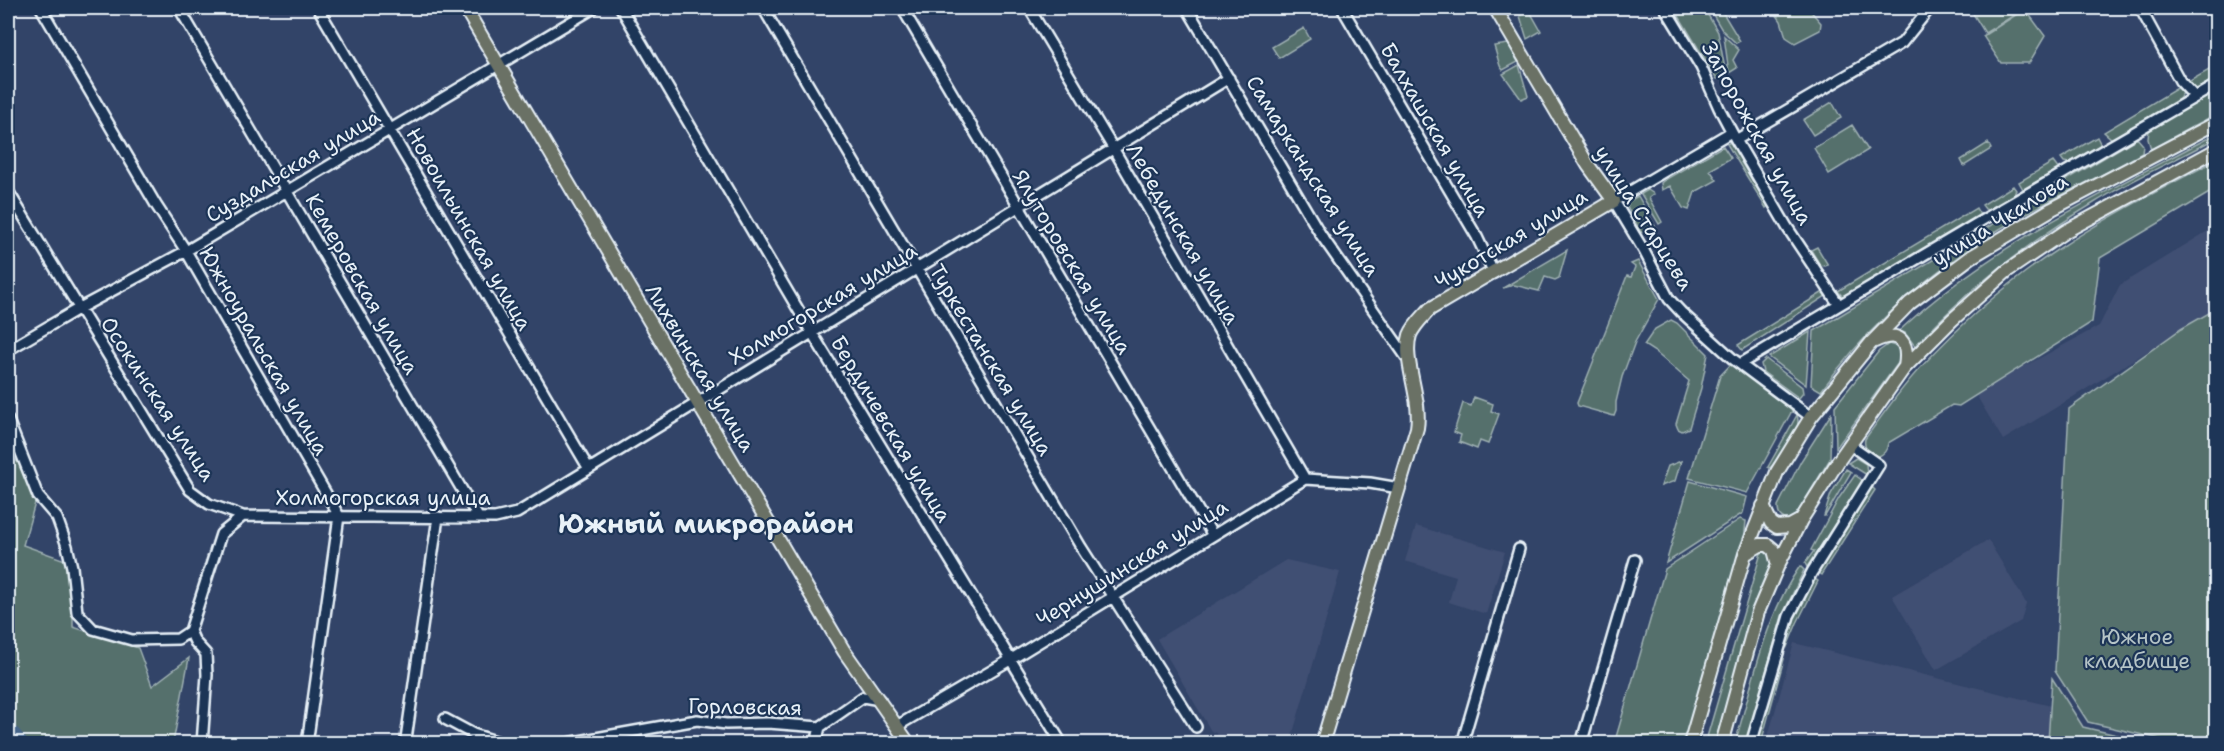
<svg xmlns="http://www.w3.org/2000/svg" width="2224" height="751" viewBox="0 0 2224 751" font-family="'Shantell Sans',sans-serif">
  <rect width="100%" height="100%" fill="#324468"/>
  <filter id="ink" filterUnits="userSpaceOnUse"><feTurbulence type="fractalNoise" baseFrequency=".0167" numOctaves="2"/><feDisplacementMap in="SourceGraphic" scale="12" xChannelSelector="R" yChannelSelector="G"/><feConvolveMatrix kernelMatrix="1 2 1 2 8 2 1 2 1" color-interpolation-filters="sRGB"/></filter>
  <g filter="url(#ink)">
    <path fill="#414f73" d="M2216,226V309L2003,440L1975,393L2099,326L2120,285Z
      M1416,526L1505,552L1486,614L1449,602L1456,576L1405,561Z
      M1988,540L2026,603L2021,621L1936,670L1892,596Z
      M1286,560L1340,572L1290,743H1223L1216,733L1211,731L1157,639Z
      M1794,643L2051,706L2048,743L1766,744Z"/>
    <path fill="#556f6c" stroke="#9eb0b2" stroke-width="1.5" d="M1515,8H1528L1541,31L1527,39L1520,16L1522,14L1520,9L1517,11Z
      M1674,8H1704L1718,32L1726,74L1717,79Z
      M1709,8H1720L1740,41L1736,43L1722,30Z
      M1772,8H1808L1821,23L1820,30L1795,43L1786,37L1781,21Z
      M1979,8H2019L2021,11L1985,33L1972,12Z
      M2025,9L2045,36L2029,63H2001L1983,36Z
      M1304,28L1310,39L1279,58L1272,47Z
      M1724,36L1739,50L1733,60L1737,68L1729,73Z
      M1508,44L1518,62L1503,70L1500,66L1494,46Z
      M1519,65L1528,96L1521,99L1503,74Z
      M2216,66V78L2197,89L2188,82Z
      M2179,87L2183,93L2179,99L2112,139L2104,132Z
      M2216,90V114L2151,149L2148,139L2149,130Z
      M1832,102L1841,118L1813,135L1803,120Z
      M1852,125L1868,150L1829,174L1814,148Z
      M2216,134V138C2176,160 2133,179 2094,203C2029,242 1967,289 1915,346L1905,333L1899,331C1992,244 2105,193 2216,134Z
      M2097,137L2100,143L2099,147L2069,163L2064,162L2061,158Z
      M2137,138L2143,145L2142,153C2103,176 2060,194 2020,217C1943,261 1873,319 1821,391L1811,385L1814,331Z
      M1732,141L1744,159L1741,162L1768,206L1766,208L1727,144Z
      M1988,143L1991,149L1964,166L1961,160Z
      M1723,146L1731,158L1710,170L1717,180L1695,192L1689,210L1683,208L1670,186L1662,190L1661,183L1663,181Z
      M2216,160V189L2100,258L2092,322L1959,406L1952,405L1888,443C1887,451 1884,454 1877,457C1869,452 1863,449 1865,439C1883,415 1900,389 1921,367C1962,323 2009,281 2060,248C2110,215 2164,188 2216,160Z
      M2053,162L2059,170L2024,191L2019,182Z
      M2013,186L2016,190L2013,197L1990,211L1985,209L1982,205Z
      M1648,190L1654,194L1649,198L1662,222L1659,224L1641,194Z
      M1638,196L1656,228L1645,233L1641,232L1627,207L1629,201Z
      M1976,208L1980,215L1976,219L1848,297H1843L1838,291Z
      M1817,247L1828,265L1825,266L1820,265L1811,250Z
      M1567,250L1559,278L1555,280L1545,277L1539,291L1514,285L1503,288Z
      M1638,261L1659,299L1635,342L1622,377L1616,402V411L1614,416L1578,406L1577,403L1627,276L1631,277L1635,267L1631,264Z
      M1825,291L1829,294L1742,350L1738,345Z
      M2216,309V743H2177L2088,722L2055,671L2069,409L2181,329Z
      M1671,320L1677,323L1708,354L1701,388L1689,428L1682,431L1678,429L1676,424L1689,381L1655,352L1644,345L1655,329Z
      M1810,332L1806,385L1769,357Z
      M1889,344L1898,347L1901,359L1836,448L1835,406L1879,351Z
      M1766,359L1802,387L1803,393L1799,398L1763,372L1761,364Z
      M1733,362L1793,409L1747,493L1689,478L1720,376Z
      M1474,397L1493,404L1491,411L1499,414L1488,444L1480,441L1477,449L1459,442L1461,435L1454,432L1463,403L1471,406Z
      M1831,414L1830,459L1796,515L1787,520C1779,517 1778,514 1778,506L1801,461Z
      M1797,415C1803,433 1780,455 1770,468L1768,467Z
      M8,455L22,465L35,503L23,545L65,560L73,594V627L138,648L152,686L189,658L173,743H8Z
      M1856,458L1866,464L1867,475L1848,463Z
      M1681,461L1675,481L1661,486L1668,466Z
      M1846,469L1851,472L1825,516H1824L1831,494Z
      M1855,475L1863,481L1807,567L1805,563L1814,551L1811,550L1839,498Z
      M1690,481L1747,497L1743,513L1666,563Z
      M1872,487L1875,490L1821,575L1817,572Z
      M1740,519L1746,521L1743,550L1685,743L1614,744L1665,569Z
      M1766,551L1769,552L1775,560L1743,645L1715,743L1705,744L1761,553Z
      M1800,566L1804,570L1782,616L1746,743H1735C1753,684 1764,618 1800,566Z
      M1813,578L1818,581L1797,623L1787,647L1785,643L1799,604Z
      M1784,659L1761,743L1757,744L1777,667L1779,661Z
      M2052,678L2083,727L2151,743H2048Z"/>
    <g fill="none" stroke-linecap="round" stroke-linejoin="round">
      <path stroke="#45658a" stroke-width="16" d="M8,733L13,735L20,744"/>
      <g stroke="#e8f1f8" stroke-width="14">
        <path id="minor" d="M41,8L156,205L186,251L339,516L307,744
          M179,8L478,517
          M318,8L589,469
          M621,8L812,333L1062,744
          M763,8L1081,547L1196,727
          M902,8L1212,534
          M1029,8L1113,148L1305,479
          M1187,8L1321,235L1407,358
          M1342,8L1477,237L1494,273
          M1665,8L1701,67L1719,108L1736,140L1787,227L1839,305
          M2140,8L2180,81L2195,97
          M1731,132L1614,201L1644,251L1669,299L1681,312L1733,359L1811,417
          M1736,140L1902,43L1930,8
          M8,191L190,490L209,504L243,516L221,534L190,631L195,642L206,654L207,675L202,744
          M8,350L78,309L186,251L594,8
          M1740,364L1986,218L2216,85
          M8,420L38,496L57,518L67,546L72,567L77,612L93,629L132,640L178,639L190,631
          M243,516L495,518L517,513L1229,78
          M445,719L473,734L505,744
          M897,726L1010,660L1305,479L1370,483L1399,488
          M406,739L438,517
          M562,744L697,720L726,724L768,723L820,727
          M816,744L820,727L863,697L880,700
          M1462,744L1519,549
          M1581,744L1635,560
          M1751,744L1789,616L1812,572L1879,465L1849,444"/>
      </g>
      <g stroke="#e8f1f8" stroke-width="16">
        <path id="major" d="M465,8L844,651L909,744
          M1875,341C1901,329 1909,343 1905,367
          M1763,506L1771,523L1777,527L1790,526L1801,520
          M1745,554L1760,545H1768L1774,550L1778,565
          M1322,744L1417,428C1422,398 1402,360 1410,335C1414,325 1423,317 1430,309L1614,201L1588,165L1495,8
          M1690,744L1745,554L1777,472L1811,417L1871,343L1910,303L1971,257L2052,209L2216,123
          M1722,744L1758,612L1778,565L1801,520L1839,460L1904,368L1952,320L2007,271L2066,231L2216,150"/>
      </g>
      <use href="#minor" stroke="#1d3557" stroke-width="9"/>
      <use href="#major" stroke="#6b7165" stroke-width="12"/>
    </g>
  </g>
  <g text-anchor="middle" dominant-baseline="central" stroke-width="4.5" stroke-linejoin="round" paint-order="stroke">
    <g font-size="21" fill="#e8f1f8" stroke="#1d3557">
      <text transform="translate(1435 130) rotate(60)">Балхашская улица</text>
      <text transform="translate(1757 133) rotate(61)">Запорожская улица</text>
      <text transform="translate(293 166) rotate(-31)">Суздальская улица</text>
      <text transform="translate(1313 176) rotate(58)">Самаркандская улица</text>
      <text transform="translate(1644 218) rotate(58)">улица Старцева</text>
      <text transform="translate(2000 220) rotate(-32)">улица Чкалова</text>
      <text transform="translate(469 229) rotate(60)">Новоильинская улица</text>
      <text transform="translate(1183 234) rotate(60)">Лебединская улица</text>
      <text transform="translate(1511 239) rotate(-31)">Чукотская улица</text>
      <text transform="translate(1072 262) rotate(59)">Ялуторовская улица</text>
      <text transform="translate(362 284) rotate(60)">Кемеровская улица</text>
      <text transform="translate(823 304) rotate(-31)">Холмогорская улица</text>
      <text transform="translate(264 351) rotate(60)">Южноуральская улица</text>
      <text transform="translate(991 360) rotate(59)">Туркестанская улица</text>
      <text transform="translate(700 368) rotate(59)">Лихвинская улица</text>
      <text transform="translate(158 399) rotate(57)">Осокинская улица</text>
      <text transform="translate(891 429) rotate(59)">Бердичевская улица</text>
      <text x="383" y="498">Холмогорская улица</text>
      <text transform="translate(1132 563) rotate(-32)">Чернушинская улица</text>
      <text transform="translate(745 707) rotate(1)">Горловская</text>
    </g>
    <g font-size="21" fill="#b5c4c7" stroke="#1d3557">
      <text x="2137" y="637">Южное<tspan x="2137" dy="24">кладбище</tspan></text>
    </g>
    <g font-size="27" font-weight="bold" fill="#e8f1f8" stroke="#1d3557">
      <text x="706" y="523">Южный микрорайон</text>
    </g>
  </g>
  <rect width="2224" height="751" fill="none" stroke="#1d3557" stroke-width="30"/>
  <rect x="15" y="15" width="2194" height="721" fill="none" stroke="#e8f1f8" stroke-width="2" filter="url(#ink)"/>
</svg>
